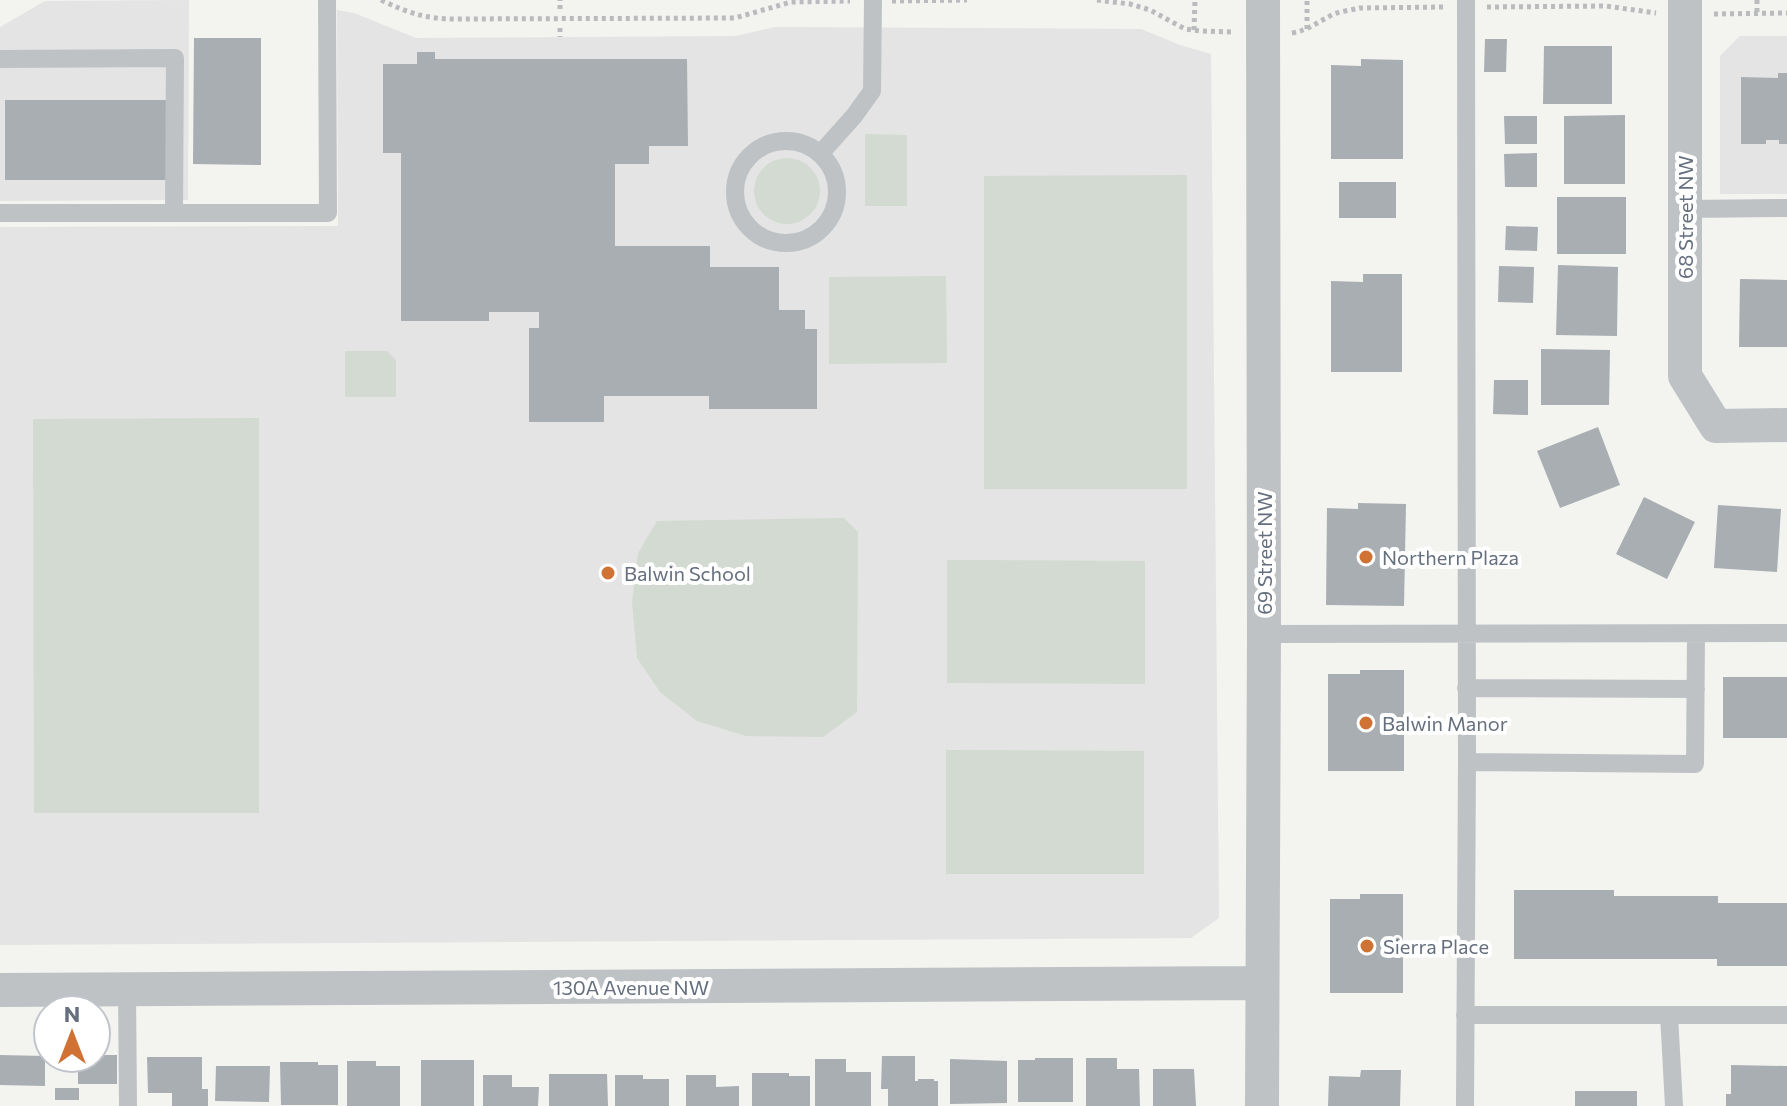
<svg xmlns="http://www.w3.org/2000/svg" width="1787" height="1106" viewBox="0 0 1787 1106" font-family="Commissioner,sans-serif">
  <rect width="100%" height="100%" fill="#f3f3f0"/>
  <path fill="#e3e4e3" d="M189,0L188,200L0,201V27L45,1Z
    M337,10L354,13L416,38L736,36L775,27L1141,29L1180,45L1211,54L1219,918L1191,938L0,945V227L338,226Z
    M1740,36H1787V194H1720V56Z"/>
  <path fill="#d3dad1" d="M865,134L907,135V206H865Z
    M754 191a33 33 0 1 1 66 0a33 33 0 1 1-66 0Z
    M1187,175V489H984V176Z
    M946,276L947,363L829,364V277Z
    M345,351H387L396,360V397H345Z
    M259,418V813H34L33,419Z
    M844,518L858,532L857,712L823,737L746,736L697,721L660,692L637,658L632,602L638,553L657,521Z
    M947,560L1145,561V684L947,683Z
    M946,750L1144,751V874H946Z"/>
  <path fill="#a9aeb3" d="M194,38H261V165L193,164Z
    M1485,39H1507L1506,72H1484Z
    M1544,46H1612V104H1543Z
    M417,52H435V59H687L688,146H649V164H615V246H710V267H779V310H805V329H817V409H709V396H604V422H529V328H539V312H489V321H401V153H383V64H417Z
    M1361,59L1403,60V159H1331V65L1361,66Z
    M1778,73H1787V144H1779V140H1766V144H1741V77L1778,78Z
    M5,100H169V180H5Z
    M1625,115V184H1564V116Z
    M1504,116H1537V144H1505Z
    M1537,153V187H1505L1504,154Z
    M1339,182H1396V218H1339Z
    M1557,197H1626V254H1557Z
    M1506,226L1538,227L1537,251L1505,250Z
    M1558,265L1618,267L1617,336L1556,335Z
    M1499,266L1534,267L1533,303L1498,302Z
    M1363,274H1402V372H1331V281L1363,282Z
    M1740,279L1787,280V347H1739Z
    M1541,349L1610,350L1609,405H1541Z
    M1494,380H1528V415L1493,414Z
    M1598,427L1620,485L1560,508L1537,451Z
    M1644,497L1695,522L1667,579L1616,554Z
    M1358,503L1406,504L1404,606L1326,605L1327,508L1358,509Z
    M1718,505L1781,509L1777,572L1714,568Z
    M1360,670H1404V771H1328V674H1360Z
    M1723,677H1787V738H1723Z
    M1514,890H1614V896H1718V903H1787V966H1717V959H1514Z
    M1360,894H1403V993H1330V899H1360Z
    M0,1055L45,1056V1086L0,1085Z
    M96,1055H117V1084H78V1058H96Z
    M882,1056H915V1081H918V1079H934V1081H938V1106H888V1089H881Z
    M147,1057H202V1089H208V1106H172V1093H148Z
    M1035,1058H1073V1102H1018V1060H1035Z
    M1086,1058H1117V1069H1139L1140,1106H1086Z
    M815,1059H846V1072H871V1106H815Z
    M950,1059L1007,1061V1103L950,1104Z
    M421,1060H474V1106H421Z
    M347,1061H376V1066H400V1106H347Z
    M280,1062H318V1065H338V1105H281Z
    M1731,1065L1787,1066V1106H1726V1094H1731Z
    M216,1066H270L269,1102L215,1101Z
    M1153,1069H1194L1196,1106H1153Z
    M1361,1070H1401L1400,1106H1328L1329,1076L1360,1077Z
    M752,1073H789V1076H810V1106H752Z
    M549,1074H607L608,1106H549Z
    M483,1075H512V1087H539L538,1106H483Z
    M615,1075H643V1079H669V1106H615Z
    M686,1075H716V1087L739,1086V1106H686Z
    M55,1088H79V1100H55Z
    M1575,1091H1637V1106H1575Z"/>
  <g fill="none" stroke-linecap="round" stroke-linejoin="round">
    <path stroke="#b9bbbd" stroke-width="5" stroke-dasharray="4 4" stroke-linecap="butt" d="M381,0C408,13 426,19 456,19L735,18L791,2L850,1
      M1097,0L1130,4L1150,10L1185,29L1200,31L1234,32
      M1757,0V14
      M892,1L967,0
      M1487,7L1606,6L1656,13
      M560,9V0
      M1714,14L1787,13
      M560,28V37
      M1307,29V0
      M1194,30L1195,0
      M1292,33C1309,30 1319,21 1334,14C1342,11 1352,10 1360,8L1445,7"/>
    <path stroke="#bfc2c5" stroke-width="18" d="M0,59L175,58L174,213
      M735 192a51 51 0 1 1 102 0a51 51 0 1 1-102 0Z
      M820,154L854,116L872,91L873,0
      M1685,209L1787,208
      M0,213H328L327,0
      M1264,634L1787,633
      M1466,688L1696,689
      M1467,762L1695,764L1696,634
      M127,989L128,1106
      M1465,1015H1787
      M1669,1015L1674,1106
      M1465,1106L1467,762L1466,0"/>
    <path stroke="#bfc2c5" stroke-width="34" d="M1685,0V376L1716,426L1787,425
      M0,990L1262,983
      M1262,1106L1264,634L1263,0"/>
  </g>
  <g fill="#d07233" stroke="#fff" stroke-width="3">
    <circle cx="1366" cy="557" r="8"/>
    <circle cx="608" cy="573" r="8"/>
    <circle cx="1366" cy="723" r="8"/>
    <circle cx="1367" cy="946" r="8"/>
  </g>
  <g text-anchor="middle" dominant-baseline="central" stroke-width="8" stroke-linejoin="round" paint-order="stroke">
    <g font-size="20" fill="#656f7e" stroke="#fff">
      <text transform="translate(1685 217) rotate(-90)">68 Street NW</text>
      <text transform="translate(1264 553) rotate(-90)">69 Street NW</text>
      <text x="631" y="987">130A Avenue NW</text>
    </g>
    <g font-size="20" fill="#656f7e" stroke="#fff" text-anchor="start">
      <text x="1382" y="557">Northern Plaza</text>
      <text x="624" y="573">Balwin School</text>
      <text x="1382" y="723">Balwin Manor</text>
      <text x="1383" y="946">Sierra Place</text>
    </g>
  </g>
  <g transform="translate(72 1034)"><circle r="38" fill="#ffffff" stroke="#c1c5cb" stroke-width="2"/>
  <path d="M0-6L14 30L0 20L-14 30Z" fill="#d07233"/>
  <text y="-12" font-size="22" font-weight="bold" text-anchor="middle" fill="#656f7e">N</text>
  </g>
</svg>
